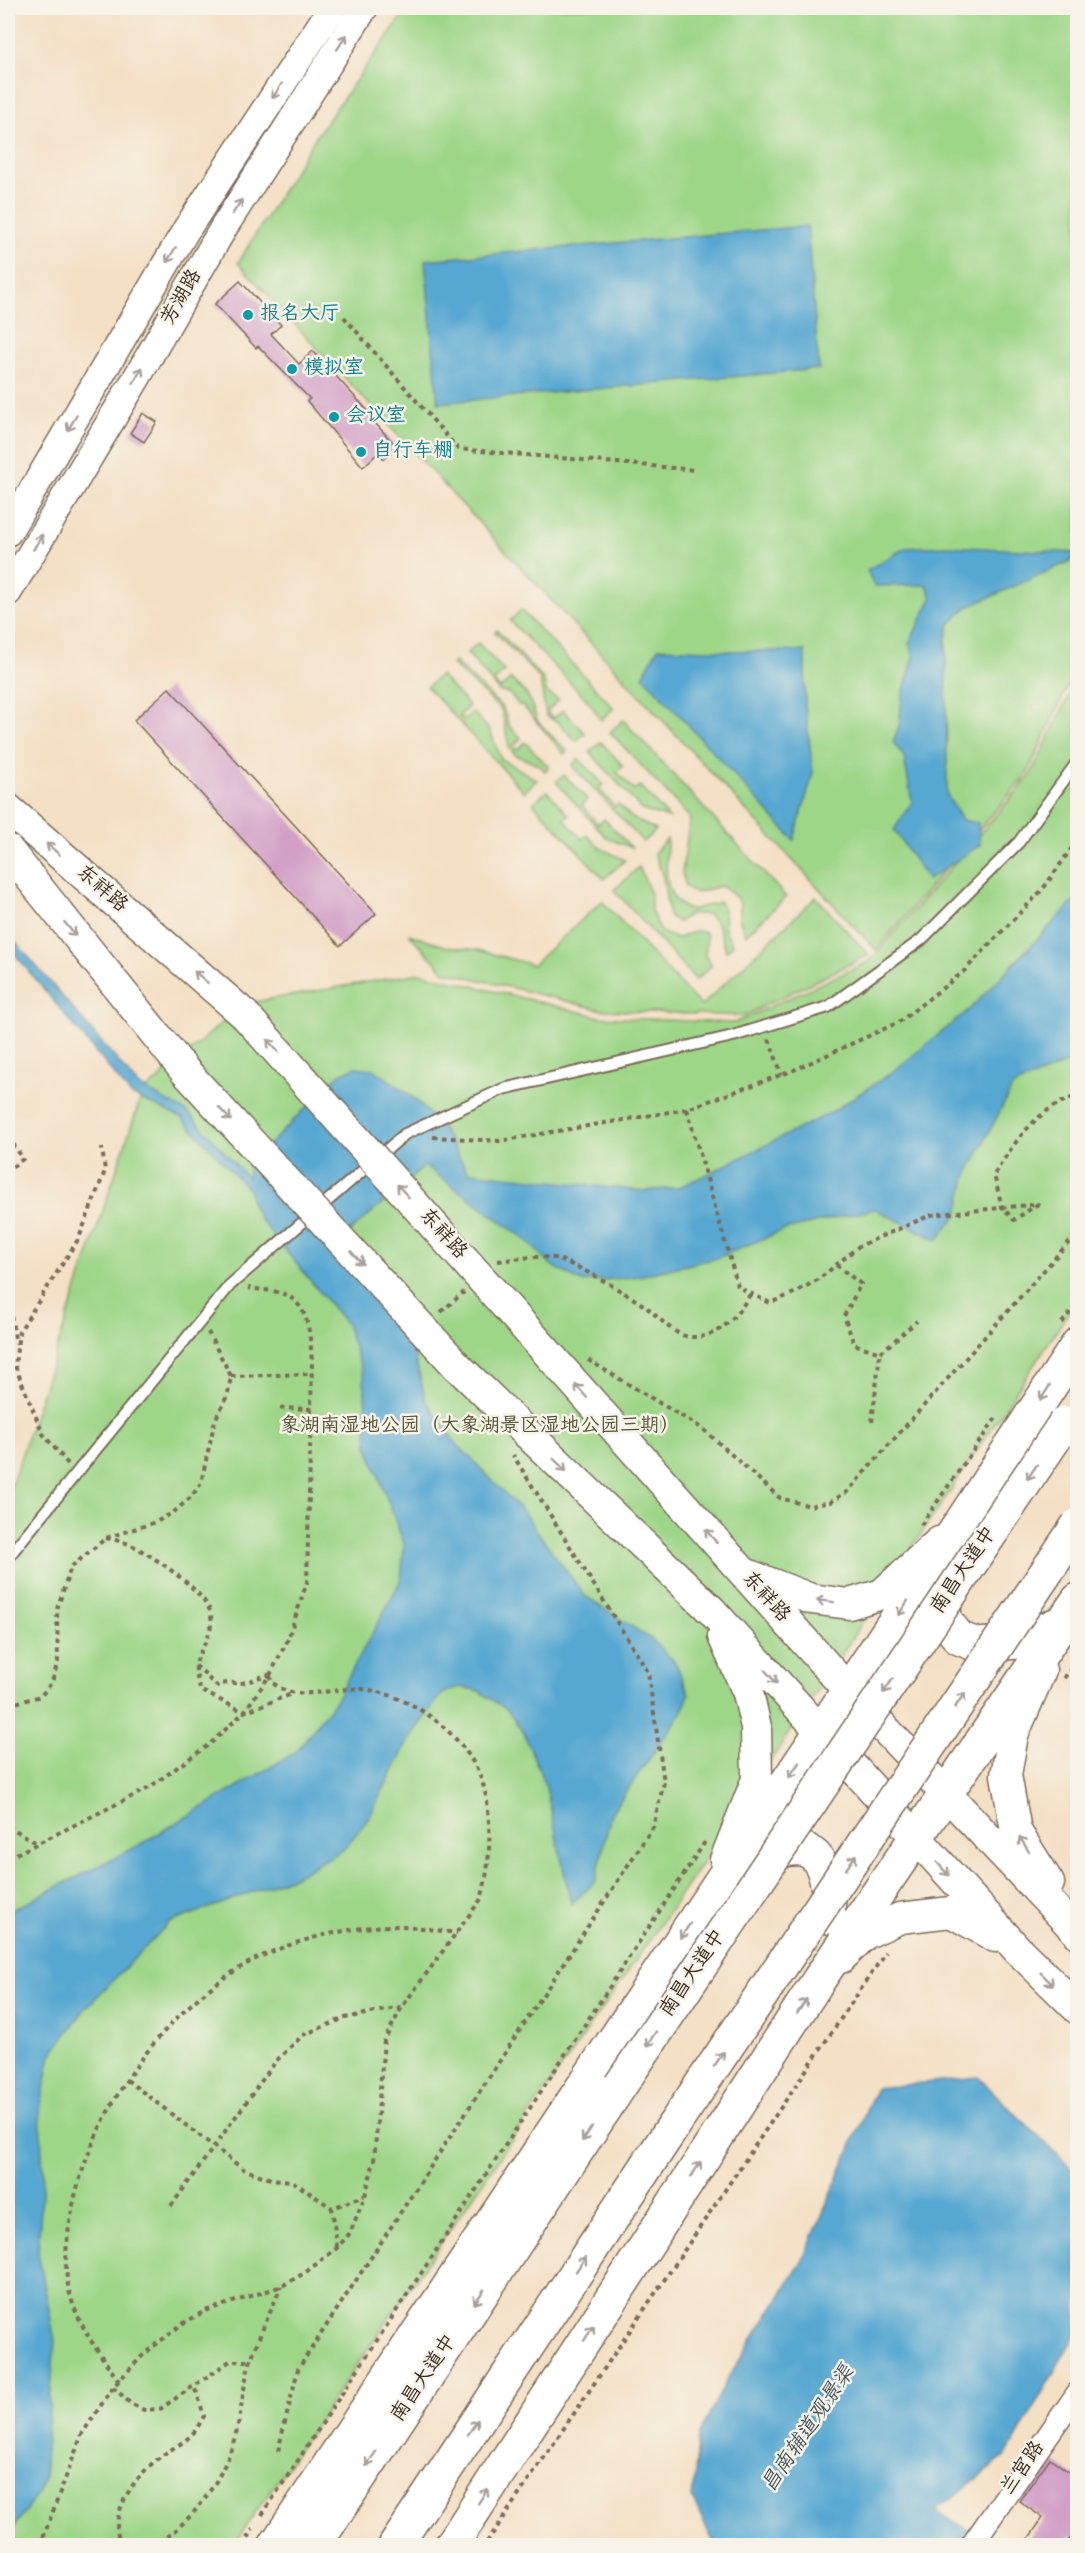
<svg xmlns="http://www.w3.org/2000/svg" width="1085" height="2553" viewBox="0 0 1085 2553" font-family="'Gochi Hand','LXGW WenKai TC',sans-serif">
  <rect width="100%" height="100%" fill="#f7f3e8"/>
  <filter id="ink" filterUnits="userSpaceOnUse"><feTurbulence type="fractalNoise" baseFrequency=".0167" numOctaves="2"/><feDisplacementMap in="SourceGraphic" scale="12" xChannelSelector="R" yChannelSelector="G"/><feConvolveMatrix kernelMatrix="1 2 1 2 8 2 1 2 1" color-interpolation-filters="sRGB"/></filter>
  <filter id="wash" filterUnits="userSpaceOnUse"><feTurbulence type="fractalNoise" baseFrequency=".008" numOctaves="4" result="noise"/><feDisplacementMap in="SourceGraphic" scale="24" xChannelSelector="R" yChannelSelector="G"/><feGaussianBlur stdDeviation="1.35" result="paint"/><feColorMatrix in="noise" values="0 0 0 0 0 0 0 0 0 0 0 0 0 0 0 0 0 1.4 0 .05"/><feComposite in="paint" operator="in"/></filter>
  <g filter="url(#wash)">
    <rect width="100%" height="100%" fill="#f4e0c5"/>
    <path fill="#9ed688" stroke="#6c8053" stroke-width="1.5" d="M408,8H1077V666L1027,774L876,950L238,263L315,138Z
      M521,610L614,708L601,720L590,703L510,621Z
      M497,630L543,679L547,693L559,700L548,710V714L554,718L563,710L585,733L576,741L559,723L546,716L540,679L495,632Z
      M478,643L504,671L494,682L500,689L511,679L528,696L538,722L567,751L564,754L523,706L519,705L509,693L500,692L467,653Z
      M455,662L503,708L509,726L521,738L513,746L517,750L525,742L549,767L545,771L539,765L515,755L509,748L502,711L452,664Z
      M440,675L469,706L459,716L464,720L473,712L490,731L501,759L537,780L524,792L427,687Z
      M1077,679V1300L697,1871L233,2545L8,2546V1495L142,1094L243,1004L420,973L600,1017L734,1023L870,961L1030,776Z
      M623,720L786,897L746,935L740,921V902C718,877 721,888 695,893L686,887L682,873L690,818L610,732Z
      M601,742L623,766L617,772L634,790L640,786L669,818L642,810L590,752Z
      M579,759L603,784L599,789L615,807L618,804L632,818L656,830L643,842L572,765Z
      M564,775L587,799L582,805L598,824L604,819L632,848L607,838L556,782Z
      M547,791L569,815L564,819L582,839L587,835L600,848L625,860L604,879L533,803Z
      M667,839C667,865 660,898 690,910L720,902L724,909L725,930L733,945L726,951L718,925L708,914H690L678,922L669,916L663,877L654,853Z
      M639,867L651,894V911L661,932L677,939L694,931L705,932L707,936L705,956L712,965L696,980L614,890Z
      M816,897L869,955L743,1016L602,1010L444,971L409,934L445,946L478,950L533,965L602,901L701,1006Z"/>
    <path fill="#56a7d1" stroke="#486878" stroke-width="1.5" d="M807,226L819,369L438,403L425,260Z
      M946,546L1077,553V558L966,608L950,624L946,638L947,795L962,820L978,823L980,845L928,880L894,830L912,802L904,757L893,742L899,726L902,697L914,657L909,643L932,598L927,585L874,586L867,570L905,548Z
      M658,648L729,651H805V704L813,773L794,840L643,676Z
      M1077,898V1059L1013,1086L966,1177L958,1214L937,1240L875,1209L784,1230L717,1258L634,1277L581,1282L551,1265L525,1239L425,1166L335,1245L409,1334L426,1401L456,1443L523,1512L585,1596L651,1639L675,1662L689,1694L683,1711L611,1813L596,1881L571,1904L546,1787L524,1733L507,1710L477,1690L459,1687L442,1694L411,1736L368,1819L343,1850L295,1876L169,1923L84,2010L51,2055L40,2110L43,2179L38,2252L55,2341L44,2475L39,2492L8,2535V1912L134,1848L296,1752L337,1698L401,1580L404,1544L368,1447L364,1377L346,1324L259,1218L251,1202L250,1191L182,1118L131,1095L8,946V933L139,1086L189,1113L248,1178V1166L340,1074L356,1067L374,1069L415,1099L441,1126L468,1172L643,1191L677,1188L710,1173L830,1113L890,1074L971,1008Z
      M978,2077L1078,2175L1077,2331L1007,2455L935,2511L995,2545H715L692,2498L699,2435L729,2376L802,2262L876,2088Z"/>
    <g id="blocks">
      <path fill="#d2a0c7" d="M240,281L281,325L271,334L299,364L313,351L377,421L375,423L397,447L384,459L378,453L363,467L307,401L310,399L258,346L256,348L215,304Z
        M143,413L157,422L144,442L130,433Z
        M169,688L376,914L340,946L134,720Z
        M1050,2458L1077,2478V2541L1071,2537L1065,2546H1037L1028,2539L1043,2518L1019,2501Z"/>
    </g>
  </g>
  <g filter="url(#ink)">
    <use href="#blocks" fill-opacity="0" stroke="#7c6a58" stroke-width="1.5"/>
    <g fill="none" stroke-linecap="round" stroke-linejoin="round">
      <g stroke="#7c6a58" stroke-width="14">
        <path id="service" d="M8,1557L230,1285L405,1134L503,1089L733,1036L828,1007L921,940L1019,842L1078,761"/>
      </g>
      <g stroke="#7c6a58" stroke-width="24">
        <path id="minor" d="M971,2546L1078,2392"/>
      </g>
      <g stroke="#7c6a58" stroke-width="30">
        <path id="tertiary" d="M8,532L186,230L332,8
          M8,592L136,379L224,227L364,8"/>
      </g>
      <g stroke="#7c6a58" stroke-width="33">
        <path id="secondary" d="M8,809L245,1015
          M8,850L185,1071
          M512,1313L848,1690L1078,1933
          M457,1366L712,1611L1016,1948L1078,2009
          M747,1574L811,1599L849,1604L882,1594L939,1542
          M723,1636L748,1693L756,1727L757,1779L725,1860
          M1041,1670L1013,1735L1006,1775L1016,1831L1049,1883
          M841,1958L865,1934L900,1918L951,1912L995,1937"/>
      </g>
      <g stroke="#7c6a58" stroke-width="36">
        <path id="trunk" d="M945,1584L943,1592L945,1620L959,1638L977,1645L1018,1642L1062,1622
          M757,1858C763,1853 772,1852 779,1851C788,1849 799,1847 808,1851C828,1861 830,1897 828,1917
          M275,2546L960,1524L1078,1344
          M314,2546L620,2086
          M395,2546L674,2125
          M451,2546L820,1978L1078,1600"/>
      </g>
      <path stroke="#7c6a58" stroke-width="4" stroke-dasharray="4.5 4.5" stroke-linecap="butt" d="M344,317L458,449L696,470
        M769,1039L782,1075
        M687,1109L738,1287L770,1303L794,1293L819,1279L859,1246L931,1215L1038,1204L1014,1220L1002,1207L994,1175C1014,1142 1039,1106 1078,1096
        M8,1136L23,1159L8,1170
        M433,1137L500,1141L687,1109L792,1071L899,1022L963,972L1043,889L1078,839
        M498,1261C516,1259 535,1255 553,1258C574,1262 628,1294 646,1307C659,1317 674,1336 691,1337C720,1339 738,1314 751,1293
        M836,1265L861,1284L844,1316L854,1344L880,1353L917,1321
        M8,1298L16,1344
        M441,1312L464,1292
        M1062,1323L1078,1302
        M588,1360L703,1429L780,1498L810,1506L830,1502L847,1492L1078,1232
        M8,1362L15,1366
        M231,1376L312,1374
        M280,1408L311,1409
        M872,1422L880,1353
        M68,1464L43,1434L15,1366L19,1332L79,1238L105,1171L102,1148
        M921,1525L998,1415
        M106,1538C114,1540 122,1541 129,1544C149,1553 208,1592 211,1615C214,1637 196,1652 196,1667C195,1674 199,1683 200,1690L244,1712L292,1694
        M195,1666C205,1671 208,1680 217,1686C229,1680 236,1685 246,1682C254,1680 261,1676 269,1675
        M1064,1678L1078,1659
        M8,1705L41,1696L52,1682L58,1661L57,1609L71,1567L106,1538L156,1522L174,1512L192,1496L201,1483L215,1420L228,1394L231,1376L208,1332
        M8,1826L35,1842
        M8,1858L147,1789L211,1743L244,1712L270,1675L288,1639L307,1582L312,1363C310,1339 311,1307 286,1295C276,1290 260,1290 248,1288
        M127,2080L243,2169L271,2179L292,2181L332,2208
        M171,2206L276,2061L303,2035L345,2018L401,2007
        M337,2247L332,2208L364,2196
        M119,2381C99,2353 77,2325 69,2290C64,2268 66,2244 70,2222C85,2119 166,2001 262,1956C304,1937 357,1925 403,1926C421,1927 439,1931 457,1933
        M113,2387L130,2403L144,2410L160,2409L230,2361H251
        M278,2451L298,2369L653,1827L664,1782L648,1672L513,1455
        M262,2515L705,1842
        M487,2542L886,1952
        M40,2546L82,2434L113,2387L144,2354L182,2324L205,2311L282,2286L306,2272L337,2248L350,2233L365,2196L374,2161L384,2041L402,2007L481,1899C491,1866 493,1814 482,1781C465,1734 412,1695 363,1689C333,1686 294,1705 271,1681L270,1675
        M121,2546C119,2540 117,2533 117,2527C118,2498 142,2470 164,2454C174,2447 186,2442 194,2432C198,2427 201,2421 204,2416L197,2393L192,2386
        M151,2546C191,2526 222,2481 234,2440C242,2415 242,2388 250,2363C258,2337 271,2312 281,2286
        M242,2546L253,2529"/>
      <use href="#service" stroke="#fff" stroke-width="10"/>
      <use href="#minor" stroke="#fff" stroke-width="21"/>
      <use href="#tertiary" stroke="#fff" stroke-width="27"/>
      <use href="#secondary" stroke="#fff" stroke-width="30"/>
      <use href="#trunk" stroke="#fff" stroke-width="33"/>
      <g stroke="#7c6a58" stroke-width="33" stroke-linecap="butt">
        <path id="secondary-bridge" d="M245,1015L512,1313
          M185,1071L457,1366"/>
      </g>
      <g stroke="#7c6a58" stroke-width="36" stroke-linecap="butt">
        <path id="trunk-bridge" d="M620,2086L1065,1423
          M674,2125L1078,1525"/>
      </g>
      <use href="#secondary-bridge" stroke="#fff" stroke-width="30"/>
      <use href="#trunk-bridge" stroke="#fff" stroke-width="33"/>
    </g>
    <defs><path id="oneway-shaft" d="M-6 0H5M1.5-3L5.5 0L1.5 3" fill="none" stroke-width="1.6" stroke-linecap="round" stroke-linejoin="round" transform="scale(1.5)"/></defs>
    <g stroke="#a79f9a">
      <use href="#oneway-shaft" transform="translate(342 42) rotate(-57)"/>
      <use href="#oneway-shaft" transform="translate(277 91) rotate(123)"/>
      <use href="#oneway-shaft" transform="translate(237 207) rotate(-57)"/>
      <use href="#oneway-shaft" transform="translate(171 255) rotate(121)"/>
      <use href="#oneway-shaft" transform="translate(138 375) rotate(-60)"/>
      <use href="#oneway-shaft" transform="translate(72 423) rotate(121)"/>
      <use href="#oneway-shaft" transform="translate(38 542) rotate(-59)"/>
      <use href="#oneway-shaft" transform="translate(53 849) rotate(-139)"/>
      <use href="#oneway-shaft" transform="translate(70 929) rotate(51)"/>
      <use href="#oneway-shaft" transform="translate(201 977) rotate(-139)"/>
      <use href="#oneway-shaft" transform="translate(273 1046) rotate(-132)"/>
      <use href="#oneway-shaft" transform="translate(225 1114) rotate(47)"/>
      <use href="#oneway-shaft" transform="translate(403 1191) rotate(-132)"/>
      <use href="#oneway-shaft" transform="translate(357 1258) rotate(47)"/>
      <use href="#oneway-shaft" transform="translate(581 1391) rotate(-132)"/>
      <use href="#oneway-shaft" transform="translate(1045 1393) rotate(123)"/>
      <use href="#oneway-shaft" transform="translate(560 1465) rotate(44)"/>
      <use href="#oneway-shaft" transform="translate(1032 1472) rotate(124)"/>
      <use href="#oneway-shaft" transform="translate(711 1536) rotate(-131)"/>
      <use href="#oneway-shaft" transform="translate(825 1601) rotate(-173)"/>
      <use href="#oneway-shaft" transform="translate(903 1608) rotate(124)"/>
      <use href="#oneway-shaft" transform="translate(771 1677) rotate(48)"/>
      <use href="#oneway-shaft" transform="translate(888 1686) rotate(124)"/>
      <use href="#oneway-shaft" transform="translate(960 1700) rotate(-56)"/>
      <use href="#oneway-shaft" transform="translate(794 1770) rotate(124)"/>
      <use href="#oneway-shaft" transform="translate(1024 1844) rotate(-122)"/>
      <use href="#oneway-shaft" transform="translate(851 1862) rotate(-56)"/>
      <use href="#oneway-shaft" transform="translate(943 1869) rotate(48)"/>
      <use href="#oneway-shaft" transform="translate(685 1931) rotate(124)"/>
      <use href="#oneway-shaft" transform="translate(1047 1979) rotate(45)"/>
      <use href="#oneway-shaft" transform="translate(802 2006) rotate(-57)"/>
      <use href="#oneway-shaft" transform="translate(651 2039) rotate(124)"/>
      <use href="#oneway-shaft" transform="translate(719 2059) rotate(-56)"/>
      <use href="#oneway-shaft" transform="translate(587 2134) rotate(124)"/>
      <use href="#oneway-shaft" transform="translate(696 2169) rotate(-57)"/>
      <use href="#oneway-shaft" transform="translate(581 2264) rotate(-56)"/>
      <use href="#oneway-shaft" transform="translate(479 2297) rotate(124)"/>
      <use href="#oneway-shaft" transform="translate(589 2333) rotate(-57)"/>
      <use href="#oneway-shaft" transform="translate(473 2427) rotate(-56)"/>
      <use href="#oneway-shaft" transform="translate(371 2459) rotate(124)"/>
      <use href="#oneway-shaft" transform="translate(483 2496) rotate(-57)"/>
    </g>
  </g>
  <g fill="#0f9aa8" stroke="#f7f3e8" stroke-width="2">
    <circle cx="248" cy="315" r="6"/>
    <circle cx="292" cy="369" r="6"/>
    <circle cx="334" cy="417" r="6"/>
    <circle cx="361" cy="452" r="6"/>
  </g>
  <g text-anchor="middle" dominant-baseline="central" stroke-width="5" stroke-linejoin="round" paint-order="stroke">
    <g font-size="20" fill="#3b2a1e" stroke="#f7f3e8">
      <text transform="translate(183 298) rotate(-60)">芳湖路</text>
      <text transform="translate(101 890) rotate(41)">东祥路</text>
      <text transform="translate(442 1235) rotate(48)">东祥路</text>
      <text transform="translate(965 1571) rotate(-56)">南昌大道中</text>
      <text transform="translate(765 1598) rotate(48)">东祥路</text>
      <text transform="translate(694 1974) rotate(-56)">南昌大道中</text>
      <text transform="translate(425 2379) rotate(-56)">南昌大道中</text>
      <text transform="translate(1024 2469) rotate(-55)">兰宫路</text>
    </g>
    <g font-size="20" fill="#0d838f" stroke="#f7f3e8" text-anchor="start">
      <text x="260" y="315">报名大厅</text>
      <text x="304" y="369">模拟室</text>
      <text x="346" y="417">会议室</text>
      <text x="373" y="452">自行车棚</text>
    </g>
    <g font-size="20" fill="#545538" stroke="#f7f3e8">
      <text x="480" y="1427">象湖南湿地公园（大象湖景区湿地公园三期）</text>
    </g>
    <g font-size="21" font-style="italic" fill="#44565d" stroke="#f7f3e8">
      <text transform="translate(810 2430) rotate(-56)">昌南辅道观景渠</text>
    </g>
  </g>
  <rect width="1085" height="2553" fill="none" stroke="#f7f3e8" stroke-width="30"/>
</svg>
